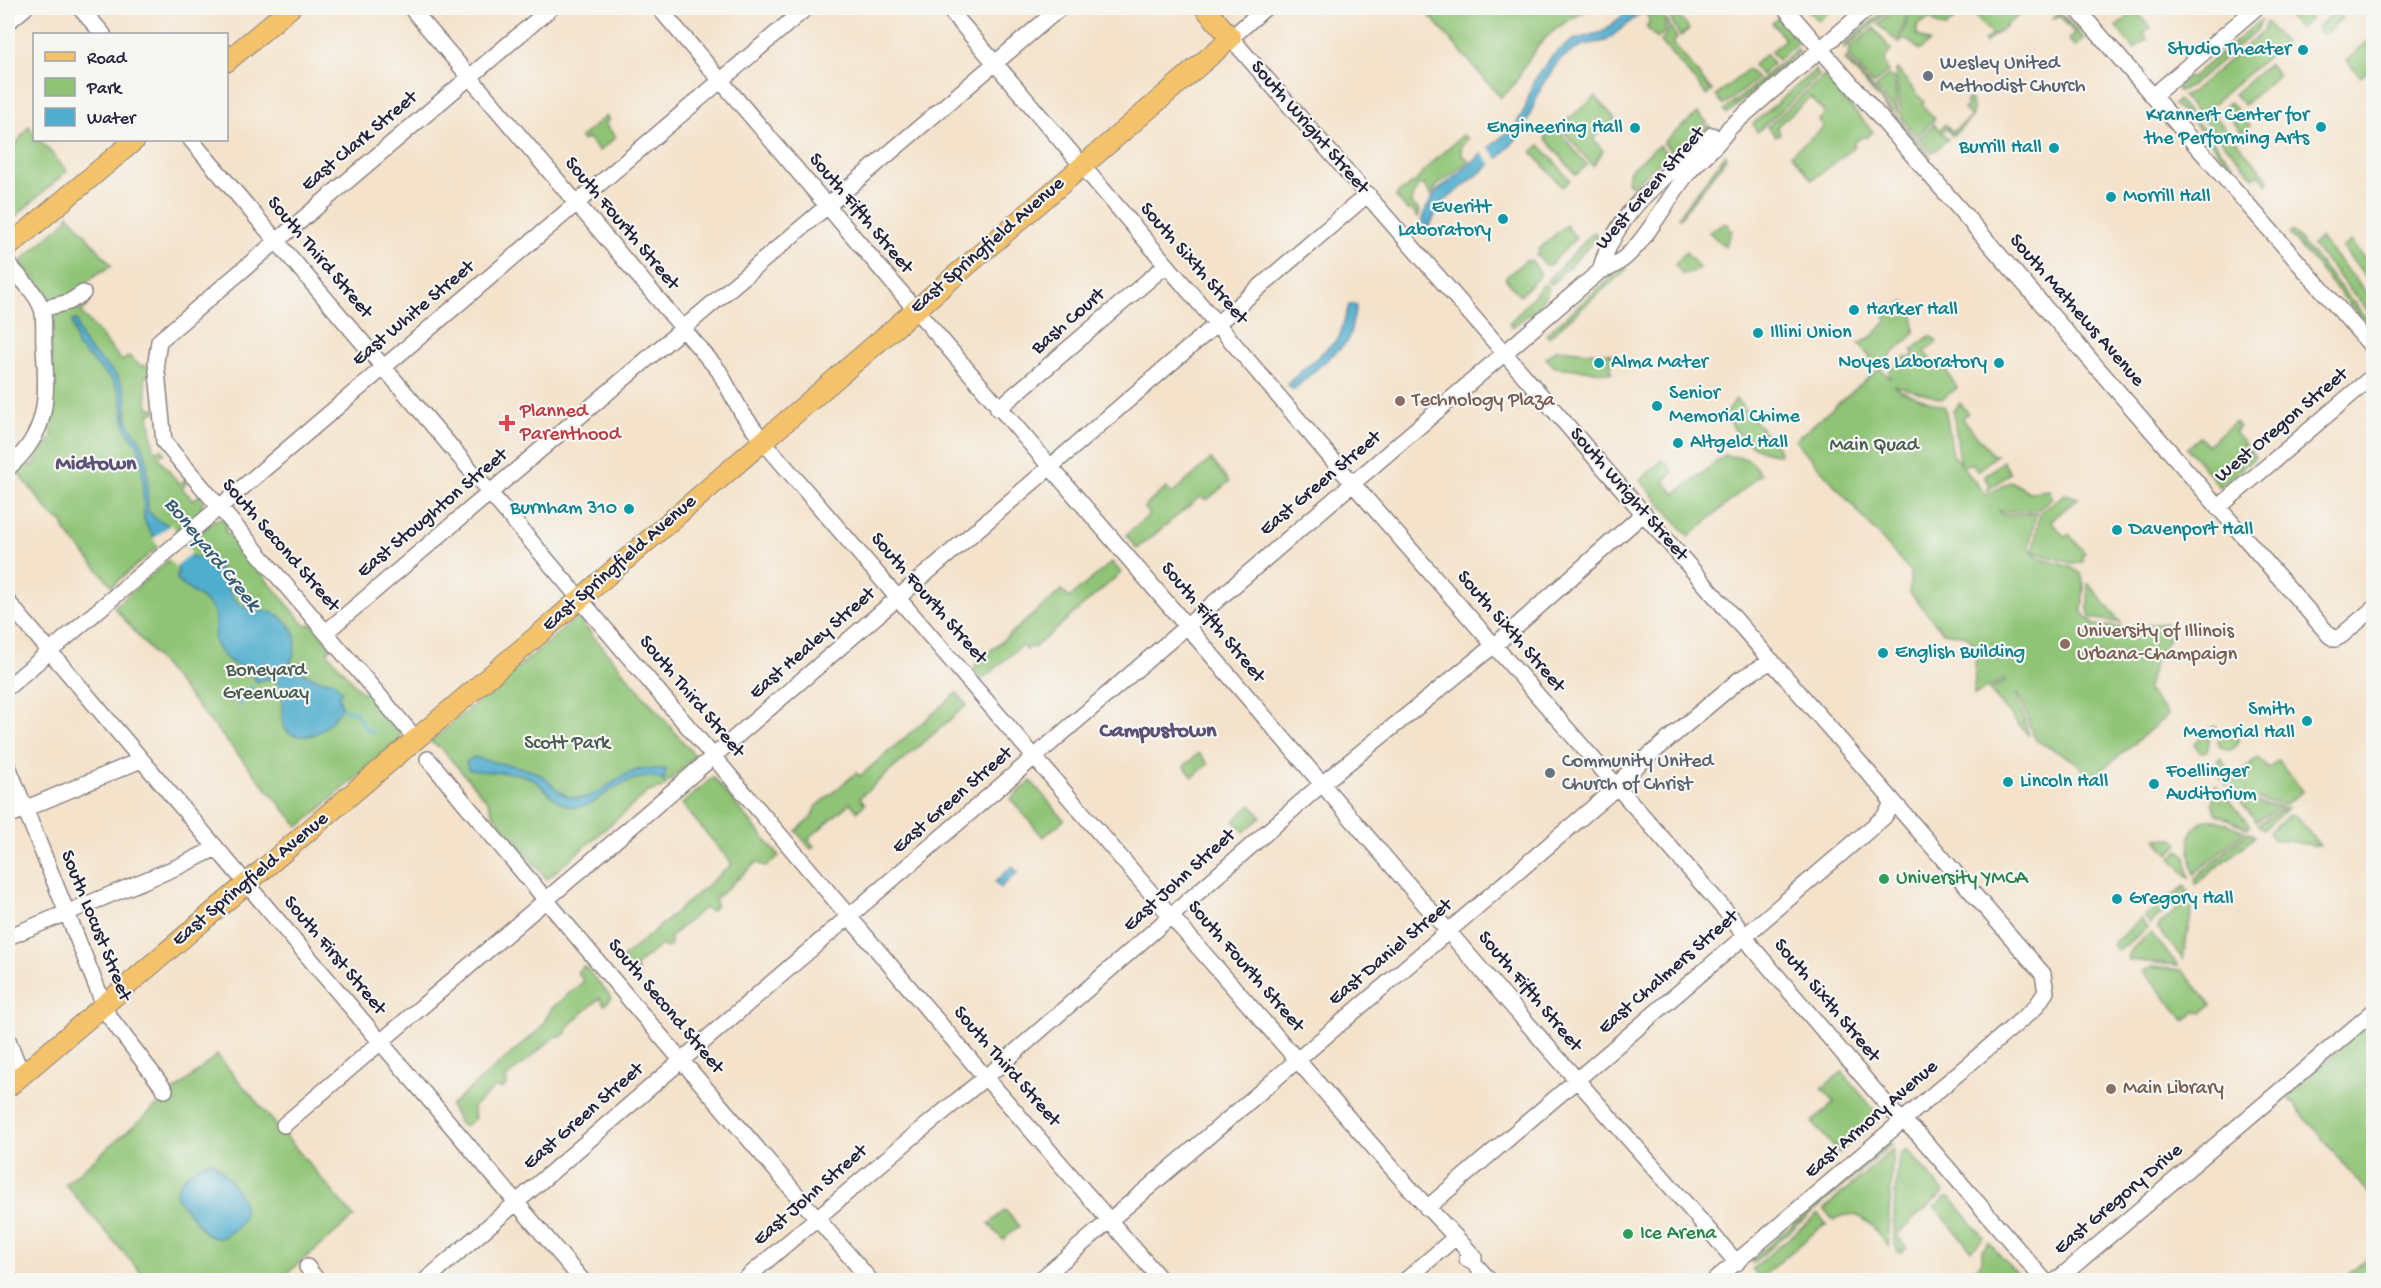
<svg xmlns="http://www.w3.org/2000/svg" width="2381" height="1288" viewBox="0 0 2381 1288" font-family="'Gochi Hand',sans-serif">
  <rect width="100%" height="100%" fill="#f6f6f2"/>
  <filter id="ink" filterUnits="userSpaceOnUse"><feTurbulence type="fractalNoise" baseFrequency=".0167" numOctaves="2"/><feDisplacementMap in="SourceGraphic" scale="12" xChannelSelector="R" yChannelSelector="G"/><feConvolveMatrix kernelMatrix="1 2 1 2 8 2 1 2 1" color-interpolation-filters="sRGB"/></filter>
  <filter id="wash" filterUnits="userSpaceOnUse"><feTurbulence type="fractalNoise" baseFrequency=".008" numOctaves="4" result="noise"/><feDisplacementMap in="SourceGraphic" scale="24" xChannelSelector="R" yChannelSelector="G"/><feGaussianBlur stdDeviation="1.35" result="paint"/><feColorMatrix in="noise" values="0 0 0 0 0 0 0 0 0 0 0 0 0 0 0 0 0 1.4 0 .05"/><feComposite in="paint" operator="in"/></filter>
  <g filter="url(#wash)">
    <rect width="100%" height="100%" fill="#f4e2ca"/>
    <path fill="#8fc476" stroke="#587358" stroke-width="1.5" d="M1423,8H1593C1569,18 1548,31 1533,53C1520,72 1519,82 1501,98Z
      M1647,8H1676L1665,17V32L1657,39L1646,27L1649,23L1648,15L1641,13Z
      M1806,8H1834L1818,21Z
      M1887,8H1892L1844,49V45Z
      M1897,8H1910L1897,42L1878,24Z
      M1912,8H1926L1932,15L1942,8H1950L1958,16L1946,27L1940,26L1930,18L1917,25V35L1930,42L1920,50L1906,39L1899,43Z
      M1978,8H2027L1985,43L1984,41L1992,35L1972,12Z
      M2281,8H2302L2311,19L2299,29Z
      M2336,10L2343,18L2323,35L2317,27Z
      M1675,11L1689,29L1680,36L1669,16Z
      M2059,11L2084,39L2075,47L2069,40L2075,34L2059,15L2052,19Z
      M2135,11L2151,28L2143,34L2147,39L2134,49L2116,27Z
      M1779,17L1795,37L1797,43L1778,60L1771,52L1785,39L1772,23Z
      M2262,19L2257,30L2191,86L2179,91L2176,88L2186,78H2191Z
      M1667,20L1677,38L1673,43L1712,91L1707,95L1661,42L1668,31Z
      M2266,22L2284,43L2208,108L2270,181L2267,184L2259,174L2254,177L2182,96L2193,91L2263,31Z
      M1874,28L1891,50L1884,60L1888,72L1873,85L1848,56L1849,49Z
      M2373,37V67L2361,77L2346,60Z
      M1797,49L1799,52L1796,54L1727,114L1724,111Z
      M1766,54L1773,64L1761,75L1753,65Z
      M1846,58L1931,157L1930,158L1844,59Z
      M2269,64L2278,75L2244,105L2234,94Z
      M1748,69L1757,79L1724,105L1716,96Z
      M1897,69L1924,102L1922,105L1935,119L1917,136L1902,118L1895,71Z
      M1815,70L1819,76L1757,132L1753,124Z
      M1824,76L1873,132L1866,138L1863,136L1853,144L1855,147L1812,180L1791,154L1824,127L1819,120L1825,114L1811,97L1777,126L1780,134L1776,136L1767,127Z
      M1888,76L1894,78L1898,113L1875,88Z
      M1596,97L1615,119L1593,139L1603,151L1593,166L1559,126Z
      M1969,98C1981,114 1964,126 1952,136L1947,128L1941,132L1948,139L1932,153L1919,138L1934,124L1939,130L1945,124L1952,132L1971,117L1964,109L1968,105L1965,102Z
      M2178,100L2250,184L2248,186L2185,113L2173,105Z
      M2230,102L2250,125L2242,132L2222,109Z
      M1698,113L1707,122L1672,152L1663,142Z
      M606,116L609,120L605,124L616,137L599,151L588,138L583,141L580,138Z
      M1708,125L1711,128L1631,198L1611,224L1609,221L1628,195Z
      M29,126L34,134V140H40L67,171L8,223V155Z
      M1556,128L1587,165L1576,175L1545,138Z
      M1463,135L1468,139L1461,146L1462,155L1469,161L1438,185L1431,195L1424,185H1416L1417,190L1410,203L1420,210L1418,217L1411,209L1408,211L1396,197L1397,194L1417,180L1431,163Z
      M1540,145L1570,180L1562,187L1532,152Z
      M1659,145L1668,155L1632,186L1627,181L1630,170Z
      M1726,154V159L1680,218L1678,217Z
      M68,214L112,266L97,274L76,292L88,306L81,312L122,361L129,356L139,365L151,367V374L145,376L148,408H156V412L149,414L154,449L156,452L162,449L165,453L158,457L179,484L186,479L188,481L182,488L193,500L200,495L203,502L200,511L112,586L65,531L62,521L53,517L17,471L25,460L32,467L54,433L45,429L51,407L50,299L20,262L67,220Z
      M1723,223L1728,225L1732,231L1725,247L1709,232Z
      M1566,225L1576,238L1550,265H1546L1536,255L1539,253L1538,250Z
      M2292,231L2373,325V331L2289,234Z
      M1594,232L1598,237L1552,284L1547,281Z
      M2320,238L2373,300V317L2312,245Z
      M2350,241L2373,269V285L2342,248Z
      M1686,252L1699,268L1692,273L1682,274L1675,264Z
      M1526,260L1528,262L1531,260L1541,274L1520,296L1505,278Z
      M1624,266L1627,269L1549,337L1546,334Z
      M1544,284L1549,288L1539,307L1512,327L1509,324Z
      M1905,302L1914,315V334L1878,367L1859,344L1874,335L1887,320L1885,316Z
      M1928,337L1931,336L1937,342L1925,352L1940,369L1944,367L1957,388L1942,399L1894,385L1899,390L1945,407L1953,455L1960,463L1953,410L1960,403L1968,413L1962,418L1993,455H1996L1978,471L1972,463L1962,466L1986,495L2011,481L2029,492L2050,490L2052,498L2037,510L1999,511L2002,514L2036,513L2029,547L2033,552L2040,512L2065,494L2078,498L2051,521L2065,537L2069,534L2085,553L2081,557L2084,561L2076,564L2033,552C2044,565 2068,561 2081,574L2084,586L2082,611L2094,625L2127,628L2165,623L2171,628V635L2155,662L2147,690L2168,715L2091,779L2076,762L2037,741C2025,726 2028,706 2016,693L2029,736L1989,690L2005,681L2004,679L1974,695L1976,647L1967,636L1943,632L1910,593V571L1795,440L1880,368L1890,378V370L1906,357L1908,359L1914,354L1912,351Z
      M1556,349L1612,354L1611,373L1555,367L1546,358Z
      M1736,399L1779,449L1780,454C1756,454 1732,435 1727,412Z
      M2235,422L2239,427L2234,432L2255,457L2220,487L2187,448L2200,437L2207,445Z
      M1725,455L1748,459L1761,474L1689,537L1640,480L1663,460L1674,472L1664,481L1675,494Z
      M1211,459L1229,482L1207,500L1200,497L1137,549L1126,535L1150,514L1144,507L1166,488L1172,494Z
      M2003,461L2010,473L1987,491L1990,485L1984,477Z
      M222,519L229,527L225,528V531L305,625L312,624L331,648L327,652L362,693L370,692L375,700L370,702L386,721L395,720L402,731L399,741L299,827L114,607L215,520Z
      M1112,562L1121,573L1034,648L1032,646L1026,650L1022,645L982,680L974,670L976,663L1062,590L1069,598Z
      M2088,584H2089L2121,623L2091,618L2088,610Z
      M577,617L695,756L662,788L648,792L547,879L494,816L488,802L440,747L430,742Z
      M957,693L967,705L860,797L865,804L857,811L850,803L808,839L814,846L811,849L796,831L811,818L816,807L856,773L860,776Z
      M2214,726L2216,728L2210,734L2208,748L2205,752H2200L2194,744Z
      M2218 740a10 10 0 1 1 20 0a10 10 0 1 1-20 0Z
      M1199,753L1208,764L1193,777L1184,766Z
      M2258,757L2268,769L2278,760L2303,791L2284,805L2233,793L2230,790L2234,778Z
      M2221,758L2231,775L2227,785L2216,772L2218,759Z
      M713,777L779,856L766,867L757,862L715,899L716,906L711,911L704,908L670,937L671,945L668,948L661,945L636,966L639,976L634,980L618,962L732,864L682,804Z
      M1031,781L1064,820L1043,837L1011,799Z
      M2216,785L2250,826L2248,828L2217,814L2212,803Z
      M2237,798L2281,807L2256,821Z
      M1251,805L1261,817L1244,832L1234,820Z
      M2284,808H2288L2263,830L2258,824Z
      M2289,815L2296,816L2320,846L2272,839L2269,832Z
      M2206,820H2217L2245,831L2194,874C2190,853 2182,831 2206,820Z
      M2248,832L2256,836L2196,884L2195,878Z
      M2173,838L2179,844L2169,854L2156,839Z
      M2179,850L2186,855L2189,878L2171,858Z
      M2185,886L2188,892L2150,924L2144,916Z
      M2192,896L2194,897L2183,959L2157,927Z
      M2141,919L2147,928L2118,951L2112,944Z
      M2151,933L2152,934L2178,965L2128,960C2128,949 2142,939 2151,933Z
      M584,966L612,998L604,1005L600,998L567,1027V1032L561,1037L556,1036L506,1078L507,1084L502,1089L496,1087L473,1107L475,1118L465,1126L461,1125L450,1106L540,1029L552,1008L584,981L577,972Z
      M2152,967L2182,970L2211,1005L2203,1012L2197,1011L2185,1021L2143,971Z
      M2373,1020V1199L2286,1095Z
      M217,1055L354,1217L279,1280H147L65,1184Z
      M1842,1072L1881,1118L1839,1153L1812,1122L1834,1103L1822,1088Z
      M1890,1142L1892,1144L1753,1263L1751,1260Z
      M1893,1149L1888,1233L1889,1247C1873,1228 1861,1204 1833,1220L1824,1209Z
      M1907,1149L1944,1192L1896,1235L1907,1248L1900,1253C1888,1249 1897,1172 1899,1156Z
      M1946,1197L1951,1198L1984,1238L1971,1250L1935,1207Z
      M1005,1210L1019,1226L1003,1240L989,1224Z
      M1818,1214L1827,1225L1822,1226L1763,1276L1762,1280L1752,1269Z
      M1989,1243L1991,1245L2022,1280H1981L1973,1270L1982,1262V1250Z
      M2373,1253V1280H2342Z"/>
    <path fill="#50adce" stroke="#396884" stroke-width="1.5" d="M1632,8H1647L1606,41L1583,45L1559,60L1542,85L1523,132L1500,157L1441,204L1429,227L1422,223L1425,211L1435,193L1515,126L1525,109L1533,82L1552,56L1573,40L1602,32Z
      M1349,305H1357L1348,341L1293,390L1287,384L1339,338Z
      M72,320H77C78,355 115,362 125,391C128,399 125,410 127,419C129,429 137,434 141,442C151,464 146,489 148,511L157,520L167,524L190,556L206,559L218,565C226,580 226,594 241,605C251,612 267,608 276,614C296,626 300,641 291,661L293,669L320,680L333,681L342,691L339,696L342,709C336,714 332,721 326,726C320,733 309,737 301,736C273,735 285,709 282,692C279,678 267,676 257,683L249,669C234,667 221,657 215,642C212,632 219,620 213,610C205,598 187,590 177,580L178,567L148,529L144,519L142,461L137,444L126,430L120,392L113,381L77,346Z
      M474,757C495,764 518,764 537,773C553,781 560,800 580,798C598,797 613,780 629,773C641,768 654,769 666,769L664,782C662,781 660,779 657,778C647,775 629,780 621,784C605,791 594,807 576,807C555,807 546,786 531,778C511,769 489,775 468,769L466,762Z
      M1012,866L1018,872L1000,888L995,882Z
      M211,1161C221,1167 226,1176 233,1185C252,1210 247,1226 218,1239L207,1235L177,1198C172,1182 197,1165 211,1161Z"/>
    <path fill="#f4e2ca" d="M1488,146L1499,160L1492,165L1481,152Z
      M171,524L192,553L175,567L153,539Z"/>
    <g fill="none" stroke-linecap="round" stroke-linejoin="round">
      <path stroke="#50adce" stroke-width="3" d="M238,706L251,687
        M338,708L355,712L366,729L373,732"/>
    </g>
  </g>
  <g filter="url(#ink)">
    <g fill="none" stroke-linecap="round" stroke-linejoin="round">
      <g stroke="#8b8282" stroke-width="18">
        <path id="minor" d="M80,8L103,34
          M411,8L719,371L742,413L763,441L1170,915L1406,1184C1428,1209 1452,1232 1474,1257V1263
          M659,8C940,340 1224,669 1507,1000C1583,1088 1661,1174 1737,1263
          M948,8L1354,485L1731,917L1753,948L1893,1112L1919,1135L2044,1280
          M1265,8L1231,38L2043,974L2046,992L2035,1008L1715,1280
          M1785,8L2330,636L2335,639L2341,636L2374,608
          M2076,8L2374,349
          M8,22L25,8
          M2154,95L2256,8
          M191,140L973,1063L1161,1280
          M8,264C19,277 36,292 42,309C45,319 43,334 44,346C47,397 50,432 8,468
          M1600,271C1617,207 1667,177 1712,135
          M42,309L69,302L83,293
          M998,409L1166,265
          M2218,508L2374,375
          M8,602L582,1280
          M326,632L1060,8
          M8,687L806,8
          M416,739L164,442L156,362L159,341L551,8
          M428,759L640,1012L870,1280
          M8,766L108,1015L165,1090
          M8,816L141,760
          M8,937L182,865L216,848
          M8,1040L22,1075
          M284,1125L1368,194
          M1427,1208L1884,817L1891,806L1888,795
          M1467,1259L1474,1263L1489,1280
          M307,1267L317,1280
          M426,1280L1600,271C1638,263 1664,201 1688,173C1702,157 1718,146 1729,128L1868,8
          M744,1280L910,1139L997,1068L1323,783L1503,638L1644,513
          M1040,1280L1617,787L1626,775L1740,679L1772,661
          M1406,1280L1451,1241
          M2057,1280L2374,1011"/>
      </g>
      <g stroke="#8b8282" stroke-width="22">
        <path id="major" d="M226,62L290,8
          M8,247L135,140
          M8,1087L551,624L1231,38L1205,8"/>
      </g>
      <use href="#minor" stroke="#fff" stroke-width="15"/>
      <use href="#major" stroke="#f3c26a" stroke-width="20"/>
      <path stroke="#22223b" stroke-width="3" stroke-dasharray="9 4.5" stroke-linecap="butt" d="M8,1263L19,1280"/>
    </g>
  </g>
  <g fill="#0f9aa8" stroke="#f6f6f2" stroke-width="2">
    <circle cx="2303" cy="50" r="6"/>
    <circle cx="2321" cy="127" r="6"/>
    <circle cx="1635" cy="128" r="6"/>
    <circle cx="2054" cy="148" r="6"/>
    <circle cx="2111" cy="197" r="6"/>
    <circle cx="1503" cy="219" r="6"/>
    <circle cx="1854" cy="310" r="6"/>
    <circle cx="1758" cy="333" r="6"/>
    <circle cx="1599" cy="363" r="6"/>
    <circle cx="1999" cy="363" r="6"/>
    <circle cx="1657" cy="406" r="6"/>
    <circle cx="1678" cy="443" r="6"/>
    <circle cx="629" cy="509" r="6"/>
    <circle cx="2117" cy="530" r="6"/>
    <circle cx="1883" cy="653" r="6"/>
    <circle cx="2307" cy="721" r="6"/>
    <circle cx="2008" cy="782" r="6"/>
    <circle cx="2154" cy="784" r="6"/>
    <circle cx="2117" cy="899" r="6"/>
  </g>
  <g fill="#6b7280" stroke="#f6f6f2" stroke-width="2">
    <circle cx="1928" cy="76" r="6"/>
    <circle cx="1550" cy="773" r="6"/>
  </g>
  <g fill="#8d6e63" stroke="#f6f6f2" stroke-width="2">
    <circle cx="1400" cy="401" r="6"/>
    <circle cx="2065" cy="644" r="6"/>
    <circle cx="2111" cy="1089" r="6"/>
  </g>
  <path fill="#e0444e" stroke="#f6f6f2" stroke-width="2" d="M504 414h6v6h6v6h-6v6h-6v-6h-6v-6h6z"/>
  <g fill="#2e9e5b" stroke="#f6f6f2" stroke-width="2">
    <circle cx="1884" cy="879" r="6"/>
    <circle cx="1628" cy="1234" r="6"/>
  </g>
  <g text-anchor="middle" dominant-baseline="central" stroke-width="4.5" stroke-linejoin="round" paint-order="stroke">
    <g font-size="20" fill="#0d838f" stroke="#f6f6f2" text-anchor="start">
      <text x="2291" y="50" text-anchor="end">Studio Theater</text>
      <text x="2309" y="116" text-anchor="end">Krannert Center for<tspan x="2309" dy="23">the Performing Arts</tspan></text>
      <text x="1623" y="128" text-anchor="end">Engineering Hall</text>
      <text x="2042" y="148" text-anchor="end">Burrill Hall</text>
      <text x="2123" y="197">Morrill Hall</text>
      <text x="1491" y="208" text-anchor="end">Everitt<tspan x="1491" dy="23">Laboratory</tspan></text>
      <text x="1866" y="310">Harker Hall</text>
      <text x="1770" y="333">Illini Union</text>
      <text x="1611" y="363">Alma Mater</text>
      <text x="1987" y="363" text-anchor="end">Noyes Laboratory</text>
      <text x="1669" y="394">Senior<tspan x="1669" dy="23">Memorial Chime</tspan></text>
      <text x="1690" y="443">Altgeld Hall</text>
      <text x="617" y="509" text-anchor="end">Burnham 310</text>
      <text x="2129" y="530">Davenport Hall</text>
      <text x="1895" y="653">English Building</text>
      <text x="2295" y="710" text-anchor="end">Smith<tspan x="2295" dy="23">Memorial Hall</tspan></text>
      <text x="2166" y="772">Foellinger<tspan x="2166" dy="23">Auditorium</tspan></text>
      <text x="2020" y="782">Lincoln Hall</text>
      <text x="2129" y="899">Gregory Hall</text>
    </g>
    <g font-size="20" fill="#5b616d" stroke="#f6f6f2" text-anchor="start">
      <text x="1940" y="64">Wesley United<tspan x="1940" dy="23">Methodist Church</tspan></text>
      <text x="1562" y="762">Community United<tspan x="1562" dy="23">Church of Christ</tspan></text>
    </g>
    <g font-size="20" fill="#22223b" stroke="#f6f6f2">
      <text transform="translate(1309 128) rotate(49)">South Wright Street</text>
      <text transform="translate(360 142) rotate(-40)">East Clark Street</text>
      <text transform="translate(1651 189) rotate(-49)">West Green Street</text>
      <text transform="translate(860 214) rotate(50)">South Fifth Street</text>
      <text transform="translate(621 224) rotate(50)">South Fourth Street</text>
      <text transform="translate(988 246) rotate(-41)">East Springfield Avenue</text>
      <text transform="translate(319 258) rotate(50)">South Third Street</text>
      <text transform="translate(1193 264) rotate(49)">South Sixth Street</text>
      <text transform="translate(2076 311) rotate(49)">South Mathews Avenue</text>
      <text transform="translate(414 314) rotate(-40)">East White Street</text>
      <text transform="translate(1069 322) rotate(-41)">Bash Court</text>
      <text transform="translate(2282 426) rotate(-40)">West Oregon Street</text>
      <text transform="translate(1321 484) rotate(-40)">East Green Street</text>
      <text transform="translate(1628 495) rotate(49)">South Wright Street</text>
      <text transform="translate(433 514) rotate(-40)">East Stoughton Street</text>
      <text transform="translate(280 546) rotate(49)">South Second Street</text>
      <text transform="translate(620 564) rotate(-41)">East Springfield Avenue</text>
      <text transform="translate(928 599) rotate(49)">South Fourth Street</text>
      <text transform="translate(1212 623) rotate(50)">South Fifth Street</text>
      <text transform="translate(1510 632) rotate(49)">South Sixth Street</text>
      <text transform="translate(813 644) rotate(-41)">East Healey Street</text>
      <text transform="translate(691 697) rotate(50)">South Third Street</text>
      <text transform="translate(953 801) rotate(-41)">East Green Street</text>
      <text transform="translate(251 880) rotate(-40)">East Springfield Avenue</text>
      <text transform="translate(1180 881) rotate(-42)">East John Street</text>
      <text transform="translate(95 926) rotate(68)">South Locust Street</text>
      <text transform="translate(1391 953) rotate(-40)">East Daniel Street</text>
      <text transform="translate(334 956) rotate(50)">South First Street</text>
      <text transform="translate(1245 967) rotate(49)">South Fourth Street</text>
      <text transform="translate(1669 973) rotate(-41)">East Chalmers Street</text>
      <text transform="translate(1529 992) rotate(50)">South Fifth Street</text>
      <text transform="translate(1826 1001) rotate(50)">South Sixth Street</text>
      <text transform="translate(665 1007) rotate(50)">South Second Street</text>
      <text transform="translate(1006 1067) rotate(49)">South Third Street</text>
      <text transform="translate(584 1117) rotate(-41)">East Green Street</text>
      <text transform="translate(1872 1120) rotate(-41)">East Armory Avenue</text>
      <text transform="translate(811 1196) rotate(-41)">East John Street</text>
      <text transform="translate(2119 1200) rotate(-40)">East Gregory Drive</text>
    </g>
    <g font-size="20" fill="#785e54" stroke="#f6f6f2" text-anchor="start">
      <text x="1412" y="401">Technology Plaza</text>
      <text x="2077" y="632">University of Illinois<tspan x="2077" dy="23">Urbana-Champaign</tspan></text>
      <text x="2123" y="1089">Main Library</text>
    </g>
    <g font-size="20" fill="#be3a42" stroke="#f6f6f2" text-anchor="start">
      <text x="520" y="412">Planned<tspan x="520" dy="23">Parenthood</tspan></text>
    </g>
    <g font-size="20" fill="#485b50" stroke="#f6f6f2">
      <text x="1874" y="446">Main Quad</text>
      <text x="266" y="671">Boneyard<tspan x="266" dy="23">Greenway</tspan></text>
      <text x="567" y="744">Scott Park</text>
    </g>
    <g font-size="20" fill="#27864d" stroke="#f6f6f2" text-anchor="start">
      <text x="1896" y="879">University YMCA</text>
      <text x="1640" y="1234">Ice Arena</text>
    </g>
    <g font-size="21" font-style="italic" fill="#345a76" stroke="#f6f6f2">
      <text transform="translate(211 555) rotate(51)">Boneyard Creek</text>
    </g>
    <g font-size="22" font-weight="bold" fill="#5b5275" stroke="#f6f6f2">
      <text x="96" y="465">Midtown</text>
      <text x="1158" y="732">Campustown</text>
    </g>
  </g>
  <rect width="2381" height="1288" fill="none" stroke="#f6f6f2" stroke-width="30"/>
  <rect x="33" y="33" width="195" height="108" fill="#f6f6f2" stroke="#a1a1a9" stroke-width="1.5"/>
  <rect x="45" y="52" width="30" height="9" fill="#f3c26a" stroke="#a1a1a9" stroke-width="1.5"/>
  <text x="87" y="63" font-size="18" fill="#22223b">Road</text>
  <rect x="45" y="78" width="30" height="18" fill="#8fc476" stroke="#a1a1a9" stroke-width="1.5"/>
  <text x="87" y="93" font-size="18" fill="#22223b">Park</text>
  <rect x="45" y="108" width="30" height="18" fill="#50adce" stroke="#a1a1a9" stroke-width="1.5"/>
  <text x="87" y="123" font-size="18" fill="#22223b">Water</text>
</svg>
